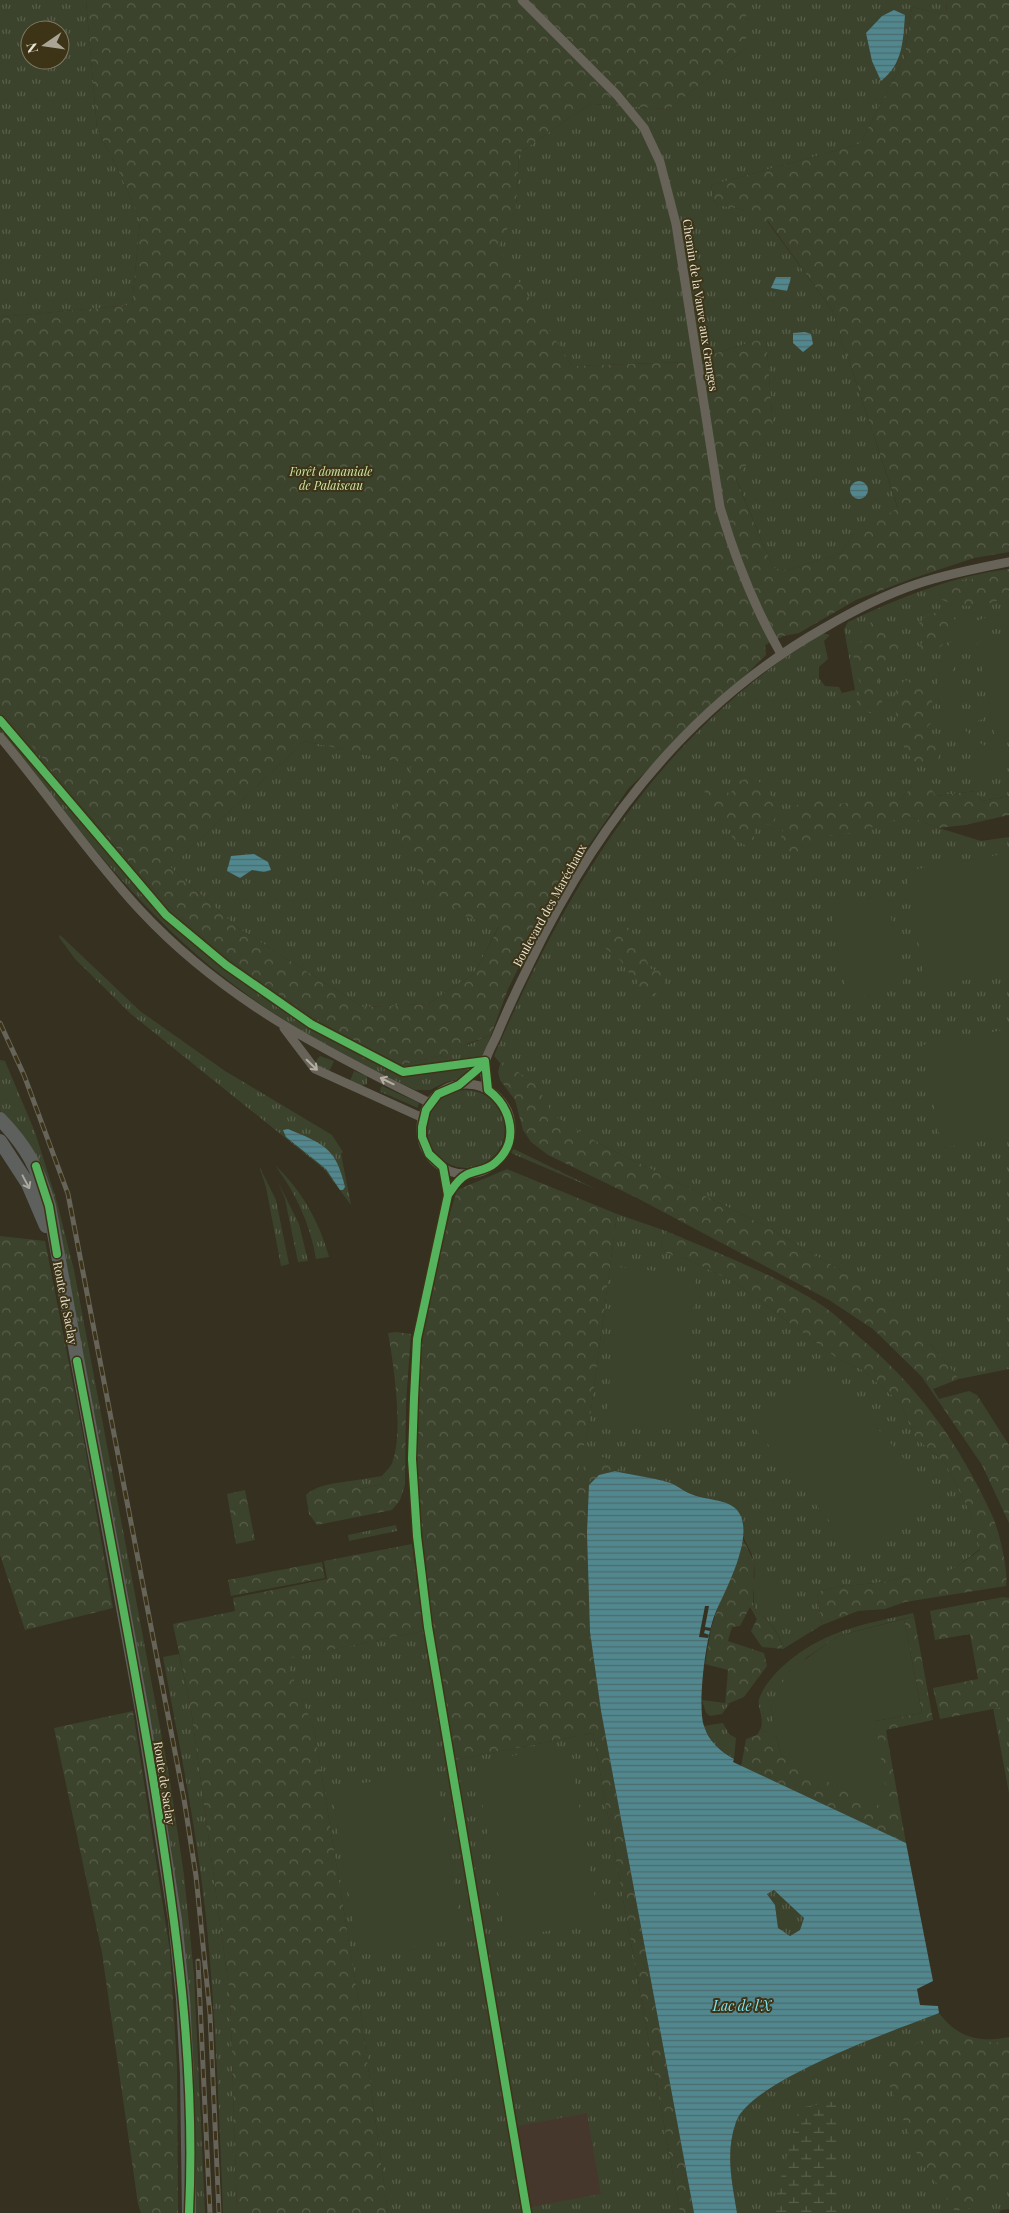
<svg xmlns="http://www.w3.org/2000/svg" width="1009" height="2213" viewBox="0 0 1009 2213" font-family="'Playfair Display',serif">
  <defs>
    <pattern id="grass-tufts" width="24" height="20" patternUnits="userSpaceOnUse" patternTransform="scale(1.25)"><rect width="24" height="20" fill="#3c432c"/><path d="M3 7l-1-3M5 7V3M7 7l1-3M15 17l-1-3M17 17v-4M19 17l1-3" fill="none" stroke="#585e4a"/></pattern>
    <pattern id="forest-crowns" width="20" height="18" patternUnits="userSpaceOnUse" patternTransform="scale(1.25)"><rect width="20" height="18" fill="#3c432c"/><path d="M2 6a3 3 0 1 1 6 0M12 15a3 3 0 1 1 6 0" fill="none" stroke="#585e4a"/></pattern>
    <pattern id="wetland-marsh" width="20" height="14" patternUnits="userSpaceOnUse" patternTransform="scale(1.25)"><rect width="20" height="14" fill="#3c432c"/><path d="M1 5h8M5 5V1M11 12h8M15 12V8" fill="none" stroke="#585e4a"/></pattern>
    <pattern id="water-rules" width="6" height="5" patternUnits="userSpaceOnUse" patternTransform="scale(1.25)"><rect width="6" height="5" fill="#51878e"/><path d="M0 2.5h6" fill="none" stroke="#4d6c6e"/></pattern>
  </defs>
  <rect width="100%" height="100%" fill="#353020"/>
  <path fill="#46372c" d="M575,1990L613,2213H427L395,2026Z"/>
  <path fill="url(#grass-tufts)" fill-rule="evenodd" d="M0,0H86L97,129L120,174L140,220L132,305L0,317ZM30,30H60V60H30Z
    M746,0H947L946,15L912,7L904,59L860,144L711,185L715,204L744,210L767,221L832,310L898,509L853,535L841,553L788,570L773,568L736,478L773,428L766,337L689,362L572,366L497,248L516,211L519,153L590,104L669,109L746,48Z
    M1009,569V796L982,801L976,791L936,796L912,787L900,800H891L908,816L939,828L981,841L1009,837V1369L959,1379L933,1347L882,1299L842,1271L762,1224L602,1145L552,1115L536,1084L500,1063L494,1056C568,884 659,732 823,633L830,635L824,641L828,659L819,667V678L825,686L839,687L842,693L855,690L844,629L848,622C899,598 952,576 1009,569Z
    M0,707L113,844L172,909L212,945L252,977L334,1030L401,1065L443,1055L491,1035L479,1065L467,1077L446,1082L430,1090H415C348,1058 283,1024 225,978C137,910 70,818 0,732Z
    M305,741L413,765L396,805L467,917L499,926L474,974L428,1004L363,1007L238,928L170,867Z
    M60,935L140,1011L225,1071L332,1135L343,1152L341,1154L351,1205L324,1169L131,1014L75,959L59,937Z
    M320,1056L334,1061L329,1072C323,1069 314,1068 317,1059Z
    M0,1060L5,1061L35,1132L57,1202L74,1270L169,1775L184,1875L194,1974L205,2213H195L187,1988L59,1239L10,1121L0,1111Z
    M354,1071L367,1076V1084L361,1086L350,1081Z
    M382,1086L419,1103L418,1108L381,1092L380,1090Z
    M427 1129a39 39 0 1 1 78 0a39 39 0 1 1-78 0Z
    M514,1149L598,1190L513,1154L511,1152Z
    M275,1165C302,1191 319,1221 329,1257L316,1259C310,1223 296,1194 275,1165Z
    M259,1166L276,1200L289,1264L281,1266L266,1187Z
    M278,1182L299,1224L308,1261L298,1262L285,1199Z
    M617,1214L666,1231L661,1245L667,1254L687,1259L736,1283L838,1359L861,1369L900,1402L914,1436L945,1463L970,1512L980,1549L955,1568L941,1574H912L884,1582L837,1587L817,1592L822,1625L783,1649C780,1633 770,1621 756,1612C751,1596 756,1580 754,1564C753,1547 739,1542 742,1519L729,1505L691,1494L668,1482L615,1471L619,1468L575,1483L589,1425Z
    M382,1476L383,1484L358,1489L357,1480Z
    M396,1525L397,1531L349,1541L348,1535Z
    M913,1613L914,1616L841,1635L825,1645L806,1658L771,1706L777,1739L761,1728C764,1717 757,1706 759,1699C764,1684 778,1670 790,1660C829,1629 866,1624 913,1613Z
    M424,1631L522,2213H388L362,2022L314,1728L284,1659Z
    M179,1654L191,1709L230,1996L237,2213H223C219,2115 216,2016 206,1918C197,1831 179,1744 163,1657Z
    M702,1700L725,1703L729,1704L722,1714L710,1716L706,1713Z
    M1009,1705V1793L993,1708Z
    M723,1723L729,1734L736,1738L734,1759L714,1745L703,1726Z
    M593,1733L680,2213H532L531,2207L601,2194L587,2113L517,2126L455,1760Z
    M775,1890L804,1918L800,1930L790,1936L778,1928L775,1905L767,1893Z
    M939,2013C958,2038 979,2043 1009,2037V2209L1001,2210L999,2213H737C732,2182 725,2152 736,2122C751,2080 896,2030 939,2013Z"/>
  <path fill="url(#forest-crowns)" fill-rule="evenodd" d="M86,0H746V48L669,109L590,104L519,153L516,211L498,248L572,366L689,362L766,337L773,428L736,479L773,568L788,570L841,553L853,535L898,508L832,310L768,221L751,227L744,210L715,204L711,185L860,144L904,59L912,7L946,15L947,0H1009V552L974,558L911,579L856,600L799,633L784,636L765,645L766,655L628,789L584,852L532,941L508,989L491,1035L467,1044L464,1054L443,1055L401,1065L334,1030L252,977L212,945L172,909L113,844L0,707V317L132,305L140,220L120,174L97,129ZM305,741L412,765L396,805L402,844L430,891L467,917L499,927L474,974L428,1004L363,1007L238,928L170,867Z
    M1009,573V596C986,607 960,611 937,597L950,583Z
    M930,613H951L958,625C945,643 937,658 913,652L927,638L918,635L919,623Z
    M871,617L885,623L902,636C900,656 876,671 878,692C879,696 883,702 884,707L870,713L856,705L861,685L853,665L855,643L869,640Z
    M923,676L931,695L935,719L927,727C940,743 948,754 928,769C897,759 894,717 896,689L904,681Z
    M755,777L776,801L778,814L771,824L754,827V839L745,845L732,838L731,822L716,819L702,806L705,790L719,786L730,794L738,781Z
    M928,784L936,796L976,791L982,801L1009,796V815L965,825L939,828L908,816L857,832L816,838L792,857L779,848L784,824L796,806L806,799H827L838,804L869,800H900L912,787Z
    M621,926L629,928L651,969L662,972L665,983L655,995L644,1000L637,991V980L629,973L621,961L604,947L609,932Z
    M501,1061L536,1084L553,1115L602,1145L762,1224L842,1271L883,1299L933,1347L959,1379L933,1389L939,1399L969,1391L977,1395L1009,1445V1523L982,1465L922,1377L873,1329L829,1300L637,1198L548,1155L531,1142L523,1130L515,1100L500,1080L498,1072Z
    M507,1169L617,1214L589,1425L576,1480L586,1463L604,1457L620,1467L615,1471L599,1475L590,1632L601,1711L694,2213H680L593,1733L450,1761L424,1581L412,1459L420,1340L435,1262L457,1190Z
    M666,1231C720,1254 777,1275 826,1308C837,1316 847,1326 857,1335C918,1386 959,1443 992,1515C999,1530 1009,1572 1006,1586L905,1602L885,1609L858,1611L822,1625L817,1592L837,1587L884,1582L912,1574H941L955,1568L980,1550L970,1512L945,1463L914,1436L900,1402L861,1369L838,1359L736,1283L687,1259L667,1254L661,1245Z
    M0,1236L45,1241L82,1430L113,1608L25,1630L0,1555Z
    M396,1332L411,1334L406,1403L405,1485L400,1500L392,1510L317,1525L309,1514L306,1495C319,1483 340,1483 357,1480L359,1489L383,1484L382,1476C386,1471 392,1466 393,1460C403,1430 394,1365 388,1333Z
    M245,1490L255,1540L236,1544L227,1494Z
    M742,1537L754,1562L753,1602L756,1612C770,1621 779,1633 783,1649L762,1647L751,1631L757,1619L750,1607L740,1626L732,1627L728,1641L764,1653L767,1666L744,1697L725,1705L728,1670L705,1664L711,1628Z
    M412,1544L424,1631L285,1659L314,1728L362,2022L388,2213H237L230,1996L191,1709L173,1624L235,1611L233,1598L327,1579L324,1561Z
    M322,1562L325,1578L231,1596L228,1580Z
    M1003,1597L1009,1598V1706L940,1719L933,1688L978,1679L970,1634L935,1640L930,1611Z
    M914,1616L933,1720L886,1730L906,1843L741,1767L746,1739L757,1735L761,1728L777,1739L782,1757L875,1721L922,1713L904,1619Z
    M133,1711L170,1951L177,2065L178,2213H141L138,2204L102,1953L54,1728Z
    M937,2033L996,2043L1009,2040V2173L982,2206L955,2211L917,2154L884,2071L899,2052Z"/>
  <path fill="url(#wetland-marsh)" d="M836,2101L837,2213H772L799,2108Z"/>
  <path fill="#3c432c" d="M1009,613V626C983,631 954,639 953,671L975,670L976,676L956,677L963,718L982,713L983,719L962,726C974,742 989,750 1009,753V768L970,776L967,760L979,757C968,750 958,743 951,731C930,698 933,647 969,625C981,617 995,616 1009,613Z
    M1009,637V742L996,744L977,642Z
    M1009,853V972L926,987L906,871Z
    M887,895L904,988L848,999L830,905Z
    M1009,1029V1135L942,1148L923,1045Z
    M617,1267L696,1275L685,1430L607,1423Z
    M824,1367L934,1493L858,1557L754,1427Z
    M774,1574L781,1605L758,1610L751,1579Z
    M904,1619L922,1713L875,1721L889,1810L800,1769L782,1757L775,1732L771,1706L788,1672L825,1645L841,1635Z
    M569,1746L599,1922L506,1938L475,1762Z
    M435,1770L463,1938L359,1955L331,1789Z"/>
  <path fill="url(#water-rules)" fill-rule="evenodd" d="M894,10L905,15C903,41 903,64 881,81L872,61L866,33L882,16Z
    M776,277H791L787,291L771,288Z
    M805,332L811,334L813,344L803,352L793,343V333Z
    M850 490a9 9 0 1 1 18 0a9 9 0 1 1-18 0Z
    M254,854L268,862L271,870L264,872L252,870L240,878L227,871L231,856Z
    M288,1129C324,1144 336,1148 345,1187L343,1190H340L326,1169L286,1137L283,1130Z
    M615,1471C632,1475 650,1477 667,1482C676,1484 683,1491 691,1494C704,1500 728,1499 737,1510C757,1534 725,1590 715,1614C706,1635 697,1706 704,1726C709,1742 720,1751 734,1759L733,1762L906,1843L933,1981L917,1989L920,2005L938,2006L939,2013C896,2030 751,2080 736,2122C725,2153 732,2182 737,2213H694L601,1711L590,1632L587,1533L589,1485L599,1475ZM774,1890L804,1918L800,1930L790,1936L778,1928L775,1905L767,1894Z"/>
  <path fill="#353020" d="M705,1606H709L705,1627L711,1628L710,1631L705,1630L704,1633L709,1635L708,1638L699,1637Z"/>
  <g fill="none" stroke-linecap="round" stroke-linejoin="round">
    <path stroke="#676358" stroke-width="9" d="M522,0L617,95L644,128L660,162L676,224L720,507C735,558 754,607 781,654
      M0,737C48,794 90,856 141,911C223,999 324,1051 430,1103
      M284,1028L315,1069L423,1118
      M460,1084L485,1063
      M421 1129a45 45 0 1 1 90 0a45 45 0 1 1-90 0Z
      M488,1090C486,1082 483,1071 485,1063C487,1054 492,1045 496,1037C506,1013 517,989 529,965C595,826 688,705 824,628C853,611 884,595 917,584C947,574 978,568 1009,562
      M443,1167L448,1195
      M448,1195L458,1181L467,1174"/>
    <path stroke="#5d605c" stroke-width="14" d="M0,1119C27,1147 38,1168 49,1206L143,1716L175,1920L183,1999L187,2075L189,2213
      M0,1141L28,1184L46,1226"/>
    <g stroke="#666359" stroke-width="5">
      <path id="rail" d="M0,1023L24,1075L68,1194L184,1799L196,1876L210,2014L219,2213
        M198,1961L210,2213"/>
    </g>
    <use href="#rail" stroke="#3d3418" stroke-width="3" stroke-dasharray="9" stroke-linecap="butt"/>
    <g stroke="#3d3418" stroke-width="11">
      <path id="cycleway" d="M0,720L166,915L226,965L311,1024L403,1072L485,1061L488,1090C512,1108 520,1142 495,1163C486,1171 475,1170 466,1175C458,1179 453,1188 448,1195
        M485,1063L459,1085L438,1094L426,1110L422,1127V1137L429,1154L443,1167L448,1195L417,1339L414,1398L412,1459L417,1536L428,1627L527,2213
        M36,1166L49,1206L57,1254
        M77,1361C103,1500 130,1639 153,1778C176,1921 196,2067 189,2213"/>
    </g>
    <use href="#cycleway" stroke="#56b35d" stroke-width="8"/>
  </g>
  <defs><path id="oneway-shaft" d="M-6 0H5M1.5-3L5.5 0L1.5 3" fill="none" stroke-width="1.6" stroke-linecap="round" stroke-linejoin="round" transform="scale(1.25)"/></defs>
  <g stroke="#b4afa1">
    <use href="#oneway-shaft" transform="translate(312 1065) rotate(44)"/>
    <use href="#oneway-shaft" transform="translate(387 1081) rotate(-154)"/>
  </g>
  <use stroke="#a9a89c" href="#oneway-shaft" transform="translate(26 1182) rotate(62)"/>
  <g text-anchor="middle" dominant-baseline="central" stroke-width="4" stroke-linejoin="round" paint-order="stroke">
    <g font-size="12" fill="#e8e2d1" stroke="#3d3418">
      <text transform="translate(701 305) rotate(81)">Chemin de la Vauve aux Granges</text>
      <text transform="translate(549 905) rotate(-61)">Boulevard des Maréchaux</text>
      <text transform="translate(66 1303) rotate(79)">Route de Saclay</text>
      <text transform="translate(165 1783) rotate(81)">Route de Saclay</text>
    </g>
    <g font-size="12" font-style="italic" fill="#cde6a2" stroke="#3d3418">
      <text x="331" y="471">Forêt domaniale<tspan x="331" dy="14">de Palaiseau</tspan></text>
    </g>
    <g font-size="14" font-style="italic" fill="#82e3f1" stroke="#3d3418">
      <text x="742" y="2005">Lac de l'X</text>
    </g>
  </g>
  <g transform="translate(45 45) rotate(257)"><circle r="24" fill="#3d3418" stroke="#817a62"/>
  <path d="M0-4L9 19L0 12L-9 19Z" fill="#a9a493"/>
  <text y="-8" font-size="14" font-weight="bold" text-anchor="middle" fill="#e8e2d1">N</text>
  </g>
</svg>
